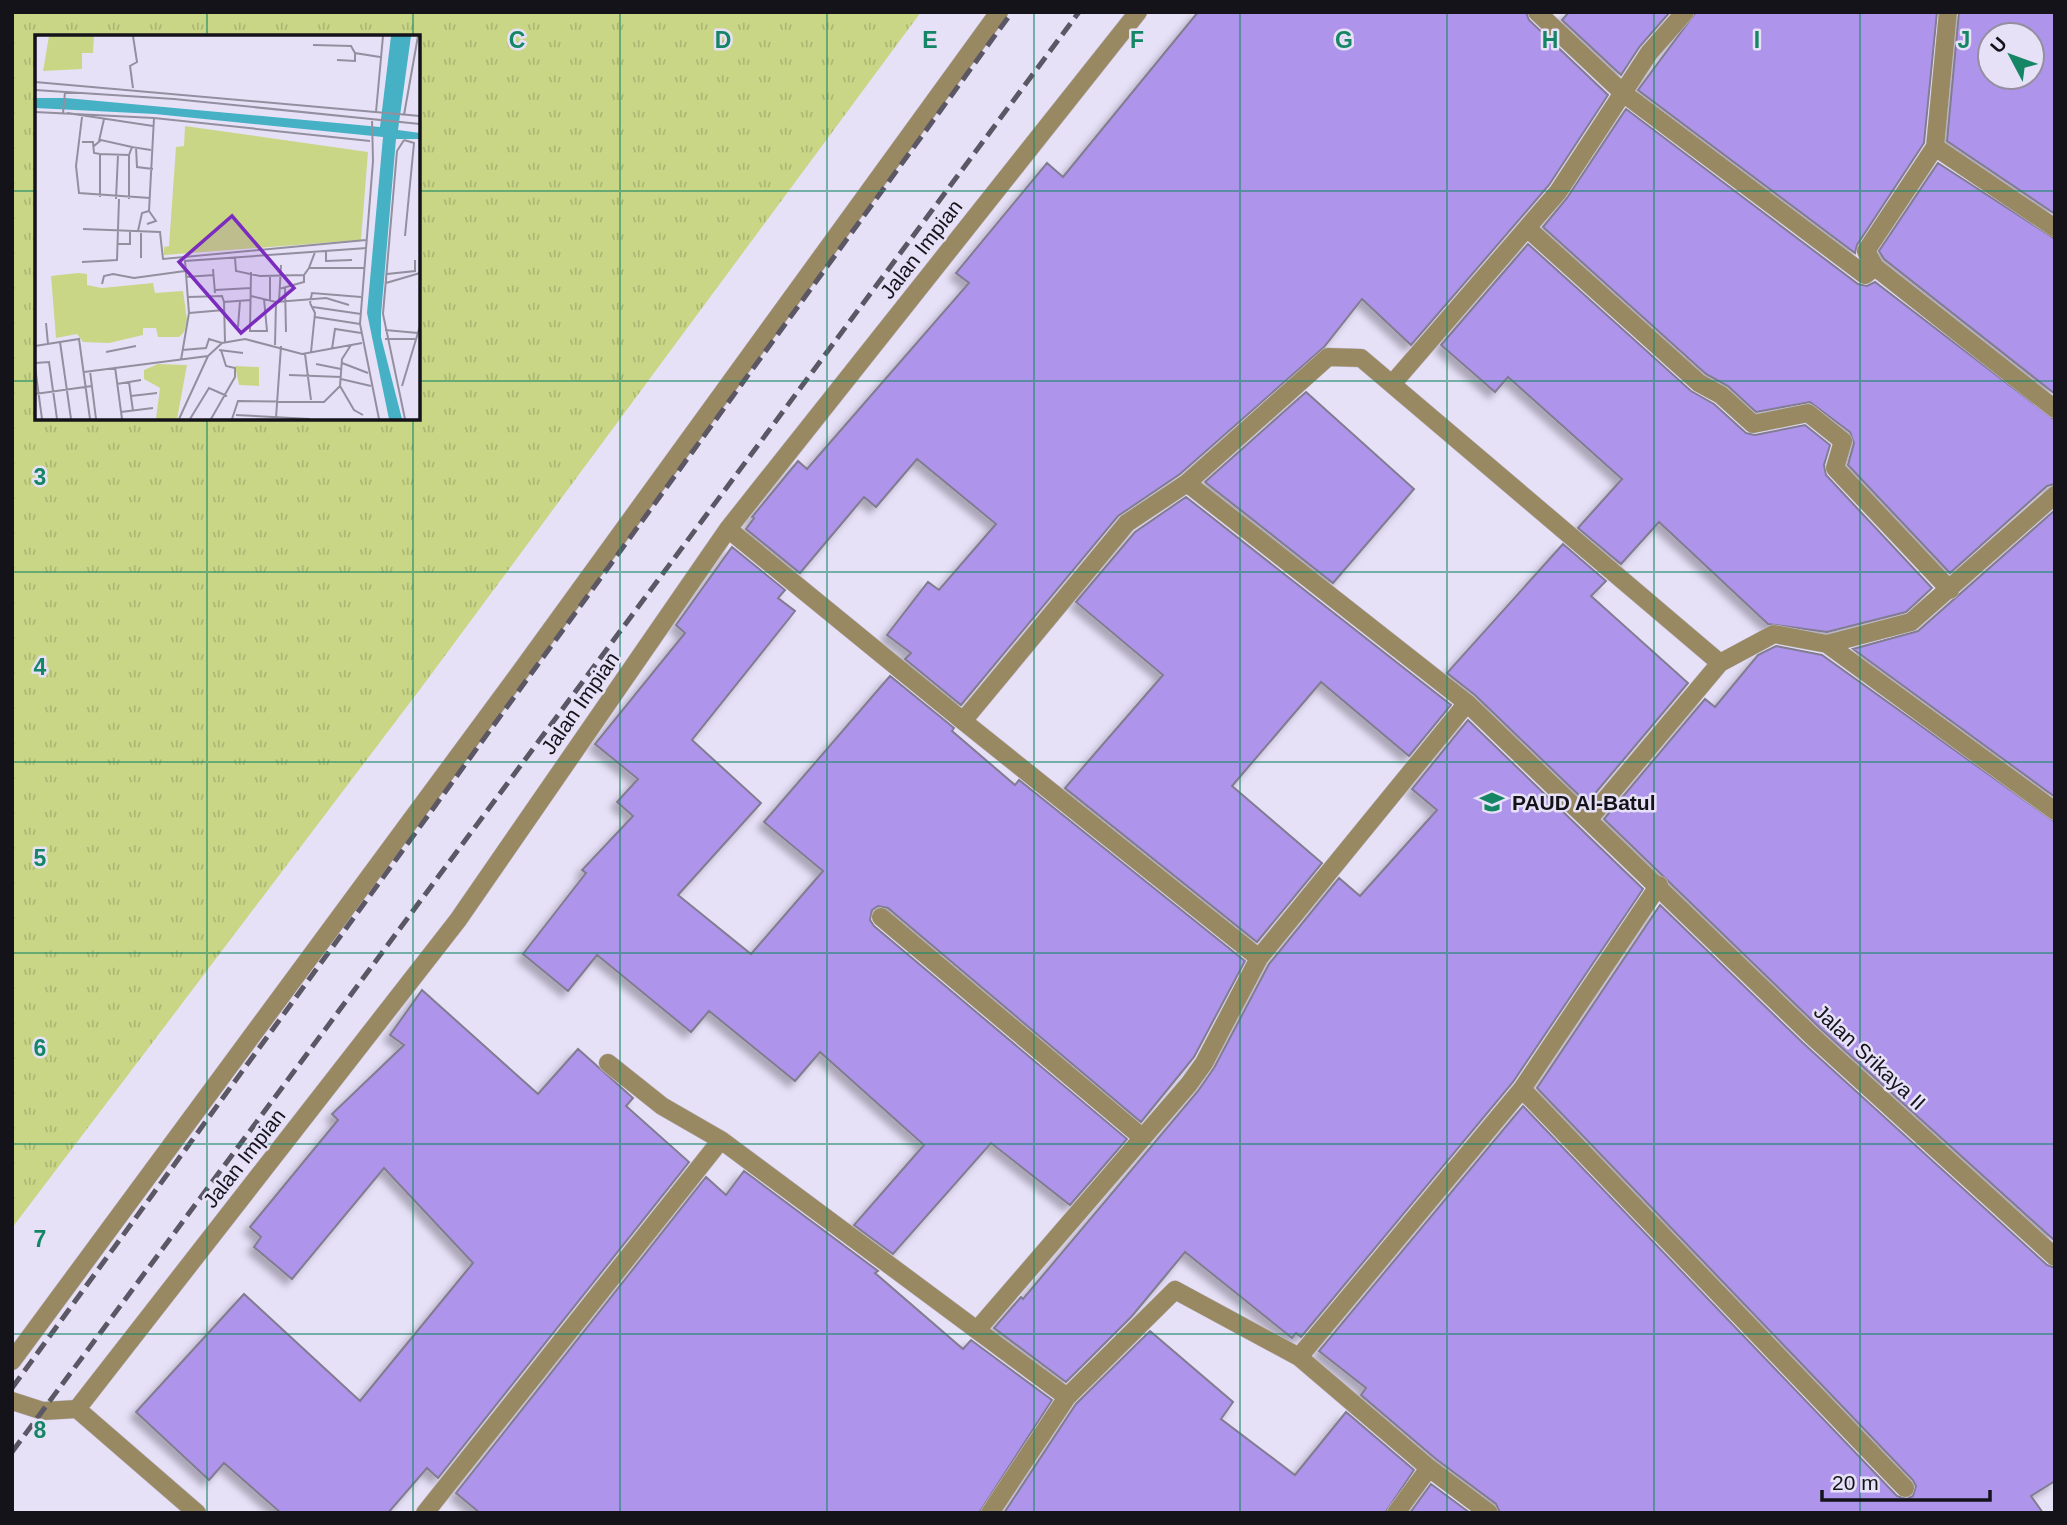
<svg xmlns="http://www.w3.org/2000/svg" width="2067" height="1525" viewBox="0 0 2067 1525" font-family="Helvetica,sans-serif">
  <defs>
    <pattern id="grass-tufts" width="24" height="20" patternUnits="userSpaceOnUse" patternTransform="scale(1.75)"><rect width="24" height="20" fill="#c9d686"/><path d="M3 7l-1-3M5 7V3M7 7l1-3M15 17l-1-3M17 17v-4M19 17l1-3" fill="none" stroke="#acb773"/></pattern>
    <filter id="shadow"><feDropShadow dx="-6" dy="6" stdDeviation="3.5" flood-color="#0004"/></filter>
  </defs>
  <rect width="100%" height="100%" fill="#e7e1f8"/>
  <path fill="url(#grass-tufts)" fill-rule="evenodd" d="M12,12H921L421,688L12,1228ZM37,37H418V418H37Z"/>
  <path fill="#ae94ea" stroke="#817c90" stroke-width="2" fill-rule="evenodd" filter="url(#shadow)" d="M1198,12H1526L1529,20L1608,95L1549,185L1411,345L1362,299L1324,347L1180,474L1118,516L961,705L905,659L911,653L887,635L928,582L939,590L996,524L917,459L876,507L864,497L800,573L746,529L754,518L752,517L798,461L807,469L969,283L956,273L1047,163L1063,177Z
    M1569,12H1670L1640,46L1621,75L1562,20Z
    M1696,12H1937L1924,143L1857,245L1855,253L1638,90Z
    M1959,12H2055V214L1947,141ZM1990,35H2032V77H1990Z
    M1626,109L1858,284L1867,286L1875,282L2055,420V484L2047,486L1950,573L1848,465L1854,443L1850,432L1810,402L1756,412L1728,386L1706,374L1543,227L1567,198Z
    M1938,163L2055,239V394L1884,259L1879,251Z
    M1528,244L1691,391L1714,404L1746,433L1755,435L1805,425L1830,445L1824,465L1826,475L1932,588L1906,612L1827,632L1768,624L1659,522L1621,564L1578,528L1622,479L1508,377L1495,392L1441,345Z
    M1306,392L1414,489L1333,583L1205,482Z
    M1186,497L1451,705L1409,756L1321,682L1232,786L1322,863L1257,942L1065,788L1163,675L1076,602L1135,532Z
    M2055,510V797L1853,649L1918,631Z
    M1563,544L1606,581L1591,596L1688,683L1587,803L1475,695L1447,673Z
    M732,547L785,590L778,598L795,611L692,740L761,803L678,895L751,954L823,871L764,822L890,676L954,728L952,731L1015,785L1019,780L1245,961L1194,1057L1141,1122L888,908L878,906L872,910L870,920L874,926L1127,1139L1070,1205L991,1143L893,1254L854,1225L924,1145L820,1052L795,1081L709,1011L691,1032L597,955L568,991L523,954L586,873L582,870L633,816L617,802L638,779L595,744L685,633L676,625Z
    M1776,646L1822,655L2055,822V1241L1819,1027L1604,819L1705,699L1715,707L1758,655Z
    M1468,720L1643,889L1513,1082L1301,1337L1296,1333L1292,1338L1185,1252L1132,1316L1066,1382L994,1328L1021,1297L1023,1299L1198,1091L1214,1068L1269,964L1339,878L1360,896L1437,810L1412,789Z
    M1660,905L1803,1043L2047,1265L2055,1268V1481L2031,1496L2043,1513H1500L1496,1504L1436,1459L1361,1395L1366,1388L1319,1351L1523,1106L1897,1496L1907,1499L1913,1496L1916,1486L1913,1480L1537,1088Z
    M422,990L538,1094L578,1049L633,1098L626,1106L689,1162L438,1478L427,1468L388,1513H281L224,1463L209,1480L136,1412L244,1294L360,1401L473,1263L384,1168L292,1279L254,1247L261,1237L250,1227L338,1120L332,1114L404,1045L390,1035Z
    M744,1171L878,1271L875,1273L963,1349L971,1340L1052,1400L979,1513H480L456,1493L706,1177L726,1195Z
    M1150,1331L1233,1402L1221,1419L1295,1475L1346,1412L1414,1470L1385,1513H1004L1076,1404Z
    M1431,1484L1470,1513H1410Z"/>
  <g fill="none" stroke-linecap="round" stroke-linejoin="round">
    <g stroke="#c5c0d4" stroke-width="19">
      <path id="minor" d="M1537,12L1623,93L1865,275L1875,267L2055,409
        M1935,147L2055,228
        M1527,228L1699,383L1721,395L1753,424L1808,413L1843,441L1835,468L1950,590
        M1875,267L1866,251L1935,147L1948,12
        M1393,383L1558,192L1649,53L1685,12
        M1187,483L1467,703L1811,1035L2055,1257
        M728,529L963,721L1127,523L1187,483L1328,357L1361,358L1720,663
        M1827,644L2055,811
        M963,721L1259,958
        M1589,819L1720,663L1774,634L1827,644L1911,622L2055,495
        M881,917L1143,1138
        M608,1063L662,1106L721,1140L1067,1397
        M1522,1089L1905,1488
        M977,1330L1189,1084L1204,1063L1259,958L1467,703
        M12,1361L518,675L999,12
        M12,1401L43,1411L77,1409
        M197,1513L77,1409L458,920L728,529L1138,12
        M425,1513L721,1140
        M990,1513L1067,1397L1175,1290L1299,1357
        M1396,1513L1429,1468
        M1489,1513L1429,1468L1299,1357L1522,1089L1659,885"/>
    </g>
    <use href="#minor" stroke="#988963" stroke-width="18"/>
    <path stroke="#5b5764" stroke-width="5" stroke-dasharray="14 7" stroke-linecap="butt" d="M12,1388L1012,12
      M12,1452L1079,12"/>
  </g>
  <path fill="none" stroke="#158665" stroke-width="2" stroke-opacity="0.55" d="M207,12V37M413,12V37M620,12V1513M827,12V1513M1034,12V1513M1240,12V1513M1447,12V1513M1654,12V1513M1860,12V1513M12,191H37M418,191H2055M12,381H37M418,381H2055M207,418V1513M413,418V1513M12,572H2055M12,762H2055M12,953H2055M12,1144H2055M12,1334H2055"/>
  <defs>
    <g id="school-bare" transform="scale(1.89)"><path d="M0-5L7-2L0 1L-7-2ZM-4 1L0 2.5L4 1V4Q0 6-4 4Z" fill="#158665" stroke="#e7e1f8" stroke-width="2.5" paint-order="stroke"/></g>
  </defs>
  <g fill-rule="evenodd">
    <use href="#school-bare" x="1492" y="802"/>
  </g>
  <g text-anchor="middle" dominant-baseline="central" stroke-width="5" stroke-linejoin="round" paint-order="stroke">
    <g font-size="21" fill="#15131a" stroke="#e7e1f8">
      <text transform="translate(921 249) rotate(-52)">Jalan Impian</text>
      <text transform="translate(580 703) rotate(-55)">Jalan Impian</text>
      <text transform="translate(1870 1057) rotate(43)">Jalan Srikaya II</text>
      <text transform="translate(244 1158) rotate(-52)">Jalan Impian</text>
    </g>
    <g font-size="21" font-weight="bold" fill="#15131a" stroke="#e7e1f8" text-anchor="start">
      <text x="1512" y="802">PAUD Al-Batul</text>
    </g>
  </g>
  <g transform="translate(35 35)">
    <rect width="385" height="385" fill="#e7e1f8"/>
    <path d="M14,1H59L58,18H47V34L8,36ZM150,91L333,117L326,205L129,220V212L134,211L141,112L149,111ZM43,238L52,239V250L67,253L118,248L120,258L148,256L152,285L149,297L144,302H123L121,293H108V300L74,308L48,307L42,299L21,303L16,241Z" fill="#c9d686"/>
    <path d="M123,329L152,330L142,384H121L125,353L109,344V335Z" fill="#c9d686"/>
    <path d="M200,331L224,332V351L204,350Z" fill="#c9d686"/>
    <path d="M356,1H376L363,95L385,98V104H361L346,280V302L367,384H354L332,278L348,102L120,79L0,73V63H31L345,92Z" fill="#46b1c5"/>
    <path fill="none" stroke="#938f9f" stroke-width="2" d="M98,1L102,27L95,31L98,53M278,10L316,11L320,18L345,22M302,25L320,26V18M0,47L385,81M0,55L139,64L385,89M0,77L119,83L335,106M341,77L348,1M28,78L30,57M32,78L118,91M369,80L383,1M47,82L41,131L44,158L115,163M337,84L338,126L325,289L344,384M369,105L362,116L348,279L370,384M369,105L379,108L370,201M64,106L69,84M47,107H58L59,118L65,119L94,120L97,112L116,115M59,111L66,105L97,112M101,112L102,132L118,134M65,119V162M94,120V164M81,164L83,120M112,189L121,186L114,176M48,194L125,197L128,224L331,205M103,196L107,178L114,176L119,83M83,209H95V195M291,216V226L317,225M280,217L274,233H329M106,223V196M200,223L201,236L225,241L269,240L274,233M47,227L82,225L84,164M178,234L180,258M216,237L215,296H232L229,264M352,239L380,236V225M235,241V266M151,242L179,240M351,248L385,238M67,249L69,241L78,239L99,243L150,236M250,252L251,297M244,254L269,247V240M180,255L216,253M216,261L241,267L291,263L314,270M153,262L187,261L189,267M244,267L246,230M275,268L277,258L326,262M275,268L280,278L276,317M278,272L326,279M154,278L189,275M280,282L325,289M11,288L13,309M203,292L205,266M350,295L383,298M350,304H380M25,307L36,384M190,307L189,267L216,265M187,308L210,304L267,319L327,308M240,310L241,267M0,311L44,304L55,384M297,314L300,294L326,298M147,315L171,313L174,304L187,308M184,315L208,318M71,317L101,311M270,319L276,365M146,325L154,278L150,226L332,213M0,328L14,327L22,384M307,328L333,338M281,329L306,334M0,332L7,384M80,332L87,384M55,336L61,384M49,337L173,321L187,308M254,340L306,342M306,344L336,351M94,347L98,376M82,349L106,345M305,351L319,375L328,380M367,351L385,291M0,359L57,351M96,361L122,358M86,377L118,373M201,380L275,384M241,383L246,311M144,384L173,321M155,384L174,353L192,361M176,384L200,342V333L191,331L186,315M197,384L203,366L289,367L305,351L307,324L316,310"/>
    <path fill="#7b2cbf" fill-opacity="0.15" stroke="#7b2cbf" stroke-width="3.5" d="M197,181L259,253L206,298L144,227Z"/>
    <rect width="385" height="385" fill="none" stroke="#15131a" stroke-width="3.5"/>
  </g>
  <g font-size="23" text-anchor="middle" font-weight="bold" fill="#158665" stroke="#e7e1f8" stroke-width="5" stroke-linejoin="round" paint-order="stroke">
    <text x="517" y="48">C</text>
    <text x="723" y="48">D</text>
    <text x="930" y="48">E</text>
    <text x="1137" y="48">F</text>
    <text x="1344" y="48">G</text>
    <text x="1550" y="48">H</text>
    <text x="1757" y="48">I</text>
    <text x="1964" y="48">J</text>
    <text x="40" y="485">3</text>
    <text x="40" y="675">4</text>
    <text x="40" y="866">5</text>
    <text x="40" y="1056">6</text>
    <text x="40" y="1247">7</text>
    <text x="40" y="1438">8</text>
  </g>
  <rect width="2067" height="1525" fill="none" stroke="#15131a" stroke-width="28"/>
  <g transform="translate(2011 56) rotate(311)"><circle r="33" fill="#e7e1f8" stroke="#938f9f" stroke-width="2"/>
  <path d="M0-5L12 26L0 18L-12 26Z" fill="#158665"/>
  <text y="-10" font-size="19" font-weight="bold" text-anchor="middle" fill="#15131a">U</text>
  </g>
  <path d="M1822 1490v10h168v-10" fill="none" stroke="#15131a" stroke-width="3.5"/>
  <text x="1832" y="1490" font-size="21" fill="#15131a" stroke="#e7e1f8" stroke-width="5" paint-order="stroke">20 m</text>
</svg>
